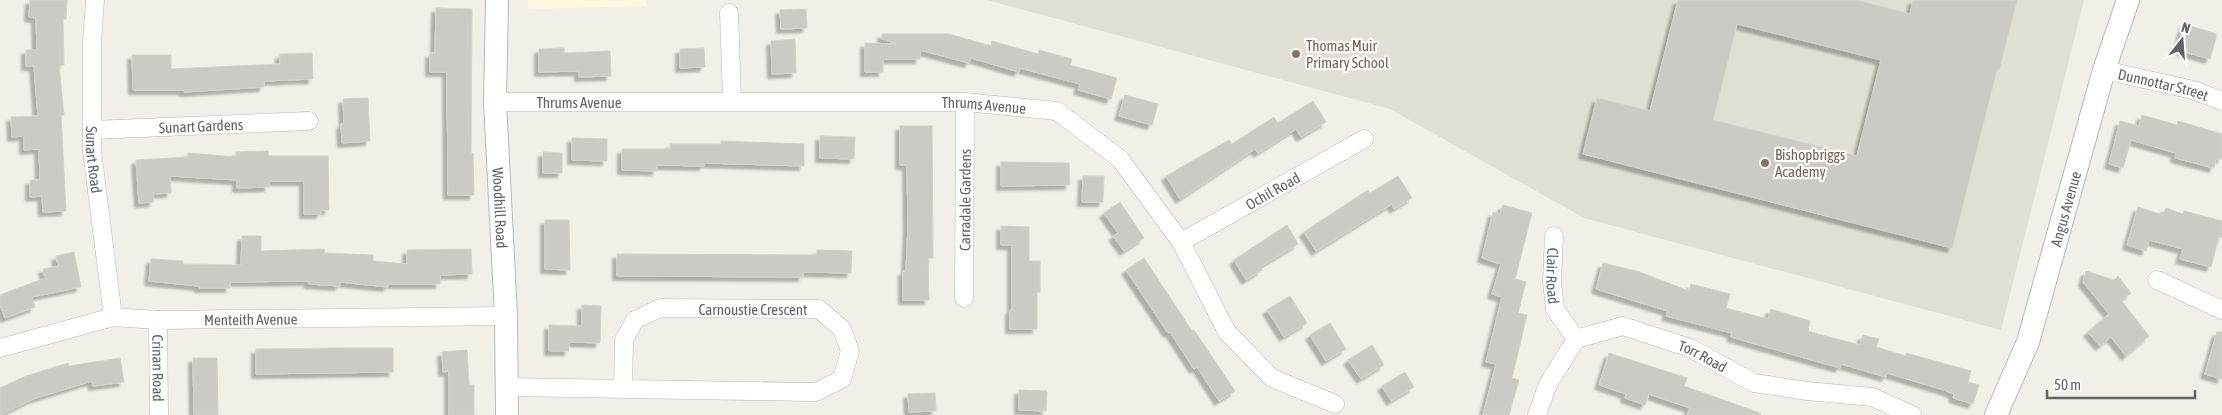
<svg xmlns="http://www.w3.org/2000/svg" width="2222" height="415" viewBox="0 0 2222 415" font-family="'Asap Condensed',sans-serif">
  <defs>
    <filter id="shadow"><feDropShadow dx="-4.5" dy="4.5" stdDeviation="1" flood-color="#0004"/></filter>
  </defs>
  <rect width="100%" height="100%" fill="#f1efe8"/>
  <path fill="#fef7e0" d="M528,0H646V6L528,9Z"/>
  <path fill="#e1ded6" d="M987,0H2084L2001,330L1584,218L1390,109Z"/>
  <path fill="#cccac5" stroke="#d6d1c6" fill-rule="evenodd" filter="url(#shadow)" d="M30,0H67L66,19H63L64,65L59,66L64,115H61L66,211L43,212L42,196L30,197V180H40L39,149L24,150V136L12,137L11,117L38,116L34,66H26V50H37L36,18L29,17Z
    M1678,0H1856L1910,14L1913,0H2017L1999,70L1997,69L1952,248L1583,154L1597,98L1650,111ZM1737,24L1881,60L1857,156L1713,120Z
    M436,8L472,9L471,153H473L474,195H448L447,72H430V53H435Z
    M806,9L807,28L781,29L780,10Z
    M2184,24L2217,34L2210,59L2181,51L2183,43L2179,42Z
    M882,34H949L991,46L992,41L1038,54L1039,50L1072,59L1070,65L1117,78L1111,99L1078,90L1080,84L1020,68L1019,72L971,58L969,63L920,50V59H883V72H865V43L897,44L882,39Z
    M795,39L796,73L772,74L771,41Z
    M564,48V53L610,51L611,76L579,77V71L539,72V49Z
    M704,48L705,67L680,68V49Z
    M312,53L313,79L264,81V87L184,92V90H133L132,55H171V69L280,64V54Z
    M1125,95L1158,104L1152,125L1119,116Z
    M368,98L370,141L342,143L341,124H344L343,99Z
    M1313,101L1326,122L1301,137L1296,129L1258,153L1255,149L1180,199L1166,176L1229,140L1232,144L1274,117L1278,123Z
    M2142,115L2177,125L2178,121L2222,134V159L2216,158L2214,168L2175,158L2176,153L2131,140L2123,168L2109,164L2120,121L2139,126Z
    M900,126H932L933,258H928L929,300H903V271H906L908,226L907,165H900Z
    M820,136L855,137L854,159L820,158Z
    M572,138L607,139V161L572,160Z
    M721,141L804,144V166L704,163V166L657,165V171L622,170V149H670V144H721Z
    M268,151V156H328L329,210H321V214H304V181H269V187L237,188V180L170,176L171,193L153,194L154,202L139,203L136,160L188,157V153L236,157V152Z
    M543,152L562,153V173H543Z
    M1001,162L1069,163L1070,185L1001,186Z
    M1083,176H1104L1103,202H1082Z
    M1398,176L1412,198L1394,209L1392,204L1316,251L1304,232L1368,190L1370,193Z
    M1120,202L1144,238L1124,251L1113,236L1118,233L1104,213Z
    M1503,205L1532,213L1515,279L1526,282L1518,313L1527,315L1512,378L1519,380L1509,415H1483L1496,364L1486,362L1502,297L1492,294L1501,264L1482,258L1493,212L1500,214Z
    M2138,207L2163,215L2166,208L2183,214L2184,211L2222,221V238L2219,237L2211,267L2180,259L2183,249L2149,240L2146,251L2127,245Z
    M545,220H569L570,270L545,269Z
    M1287,225L1298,244L1260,267L1262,270L1246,280L1234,260Z
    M1001,226L1029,227V261H1040V292H1037V329H1010V310H1012V245H1001Z
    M242,236H261V251L325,249L324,253L373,255V261L407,264V250L471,249L472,274L440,275V284H388V287L340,282V286L309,284V281L230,282V288H199V286L149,281L151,259L183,261V264L241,265Z
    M817,250L852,251L851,273L803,272V277L617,276V254L817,255Z
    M74,252L81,287L32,297L35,307L5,318L0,304V295L45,278L43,269L58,266L56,256Z
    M1144,258L1192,331L1194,330L1235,391L1219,401L1197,367L1194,369L1170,332L1168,333L1126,270Z
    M1603,263L1640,272L1689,291L1691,284L1730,294L1726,308L1768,319L1771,309L1810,321L1808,331L1818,334L1860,345L1863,335L1879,339L1876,347L1906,356V353L1971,371L1968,382L1979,385L1973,404L1953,398L1954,394L1944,390L1887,373L1886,377L1841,364L1840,368L1731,337L1732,333L1666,316L1668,311L1596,289Z
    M2086,271L2114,280L2118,276L2131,293L2121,300L2149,336L2126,356L2111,337L2100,346L2088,332L2109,314L2083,282Z
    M1290,296L1307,323L1284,337L1267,310Z
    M582,305L601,306L600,343L569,342V351H549V325L582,326Z
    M1330,323L1346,349L1326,361L1310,335Z
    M2217,332H2222V379L2205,374Z
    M1372,345L1384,365L1361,379L1348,360Z
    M343,348H393V372L256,374V349Z
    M467,350L469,385H474V415H449V371L443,372L442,352Z
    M1609,353L1687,378L1684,386L1760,413V415H1687L1690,408L1649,394L1645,405L1625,398L1626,394L1599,385Z
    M120,358L124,382L93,386L92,381L33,399L0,415V388L26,376L68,363L69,366Z
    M193,358H217L218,415H194Z
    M1405,372L1414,387L1391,401L1382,386Z
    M1019,390L1047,391L1046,411L1019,410Z
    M935,393L936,411L909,412L908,394Z"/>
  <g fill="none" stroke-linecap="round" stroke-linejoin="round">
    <g stroke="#b5b8bc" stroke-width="19">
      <g id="minor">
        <path id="s1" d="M95,0L92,43V151L113,317"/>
        <path d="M729,13L732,101"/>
        <path id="s2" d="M2104,70L2193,90L2222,101"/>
        <path id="s3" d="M495,102H965L1057,111L1120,159L1181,242L1227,332L1272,378L1335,404"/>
        <path id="s4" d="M92,130L309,121"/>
        <path id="s5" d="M1554,236L1552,282L1555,309L1576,339"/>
        <path id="s6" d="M1181,242L1364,139"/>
        <path d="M2157,280L2222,310"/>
        <path id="s7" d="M964,298L965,102"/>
        <path id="s8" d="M158,320L159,415"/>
        <path id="s9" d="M0,348L113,317L158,320L506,316"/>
        <path d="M507,387L816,392L842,379L850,351L842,329L819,309L660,308L635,320L624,340L623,389"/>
        <path id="s10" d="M1537,415L1548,384L1576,339L1623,326L1690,348L1754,383L1807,391L1872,397L1912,415"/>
      </g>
    </g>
    <g stroke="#b5b8bc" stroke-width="24">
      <g id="tertiary">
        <path id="s11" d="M497,0L495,102L506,316L507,415"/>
        <path id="s12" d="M1996,415L2028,342L2104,70L2128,0"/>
      </g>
    </g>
    <use href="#minor" stroke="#fff" stroke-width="18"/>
    <use href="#tertiary" stroke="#fff" stroke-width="22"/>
  </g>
  <g fill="#8d6e63" stroke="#fff" stroke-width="2">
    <circle cx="1296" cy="54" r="5"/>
    <circle cx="1765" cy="163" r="5"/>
  </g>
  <g text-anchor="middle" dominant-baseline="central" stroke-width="4.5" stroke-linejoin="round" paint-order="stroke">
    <g font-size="15" fill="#785e54" stroke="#fff" text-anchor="start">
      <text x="1306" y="45">Thomas Muir<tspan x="1306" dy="17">Primary School</tspan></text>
      <text x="1775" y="154">Bishopbriggs<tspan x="1775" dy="17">Academy</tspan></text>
    </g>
    <g font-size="15" fill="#5f6368" stroke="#fff">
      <text stroke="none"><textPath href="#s2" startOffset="61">Dunnottar Street</textPath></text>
      <text stroke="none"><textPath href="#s3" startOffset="84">Thrums Avenue</textPath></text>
      <text stroke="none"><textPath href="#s3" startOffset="489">Thrums Avenue</textPath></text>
      <text stroke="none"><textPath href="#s4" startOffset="109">Sunart Gardens</textPath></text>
      <text stroke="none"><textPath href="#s1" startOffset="160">Sunart Road</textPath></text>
      <text stroke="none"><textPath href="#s6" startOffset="105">Ochil Road</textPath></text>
      <text stroke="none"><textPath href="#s7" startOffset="98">Carradale Gardens</textPath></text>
      <text stroke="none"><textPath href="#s11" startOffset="208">Woodhill Road</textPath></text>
      <text stroke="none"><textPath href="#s12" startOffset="218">Angus Avenue</textPath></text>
      <text stroke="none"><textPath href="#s5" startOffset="40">Clair Road</textPath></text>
      <text x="753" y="309">Carnoustie Crescent</text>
      <text stroke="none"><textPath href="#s9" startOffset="255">Menteith Avenue</textPath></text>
      <text stroke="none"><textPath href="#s10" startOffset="220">Torr Road</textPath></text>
      <text stroke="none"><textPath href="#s8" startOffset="48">Crinan Road</textPath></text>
    </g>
  </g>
  <g transform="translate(2182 40) rotate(17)" stroke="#ffffff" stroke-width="4" paint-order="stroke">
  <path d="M0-4L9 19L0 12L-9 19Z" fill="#5f6368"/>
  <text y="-8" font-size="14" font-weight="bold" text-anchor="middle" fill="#5f6368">N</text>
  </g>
  <path d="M2047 390v8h148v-8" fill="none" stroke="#5f6368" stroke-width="2.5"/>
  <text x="2054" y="390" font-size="15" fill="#5f6368" stroke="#ffffff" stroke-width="4" paint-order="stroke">50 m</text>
</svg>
